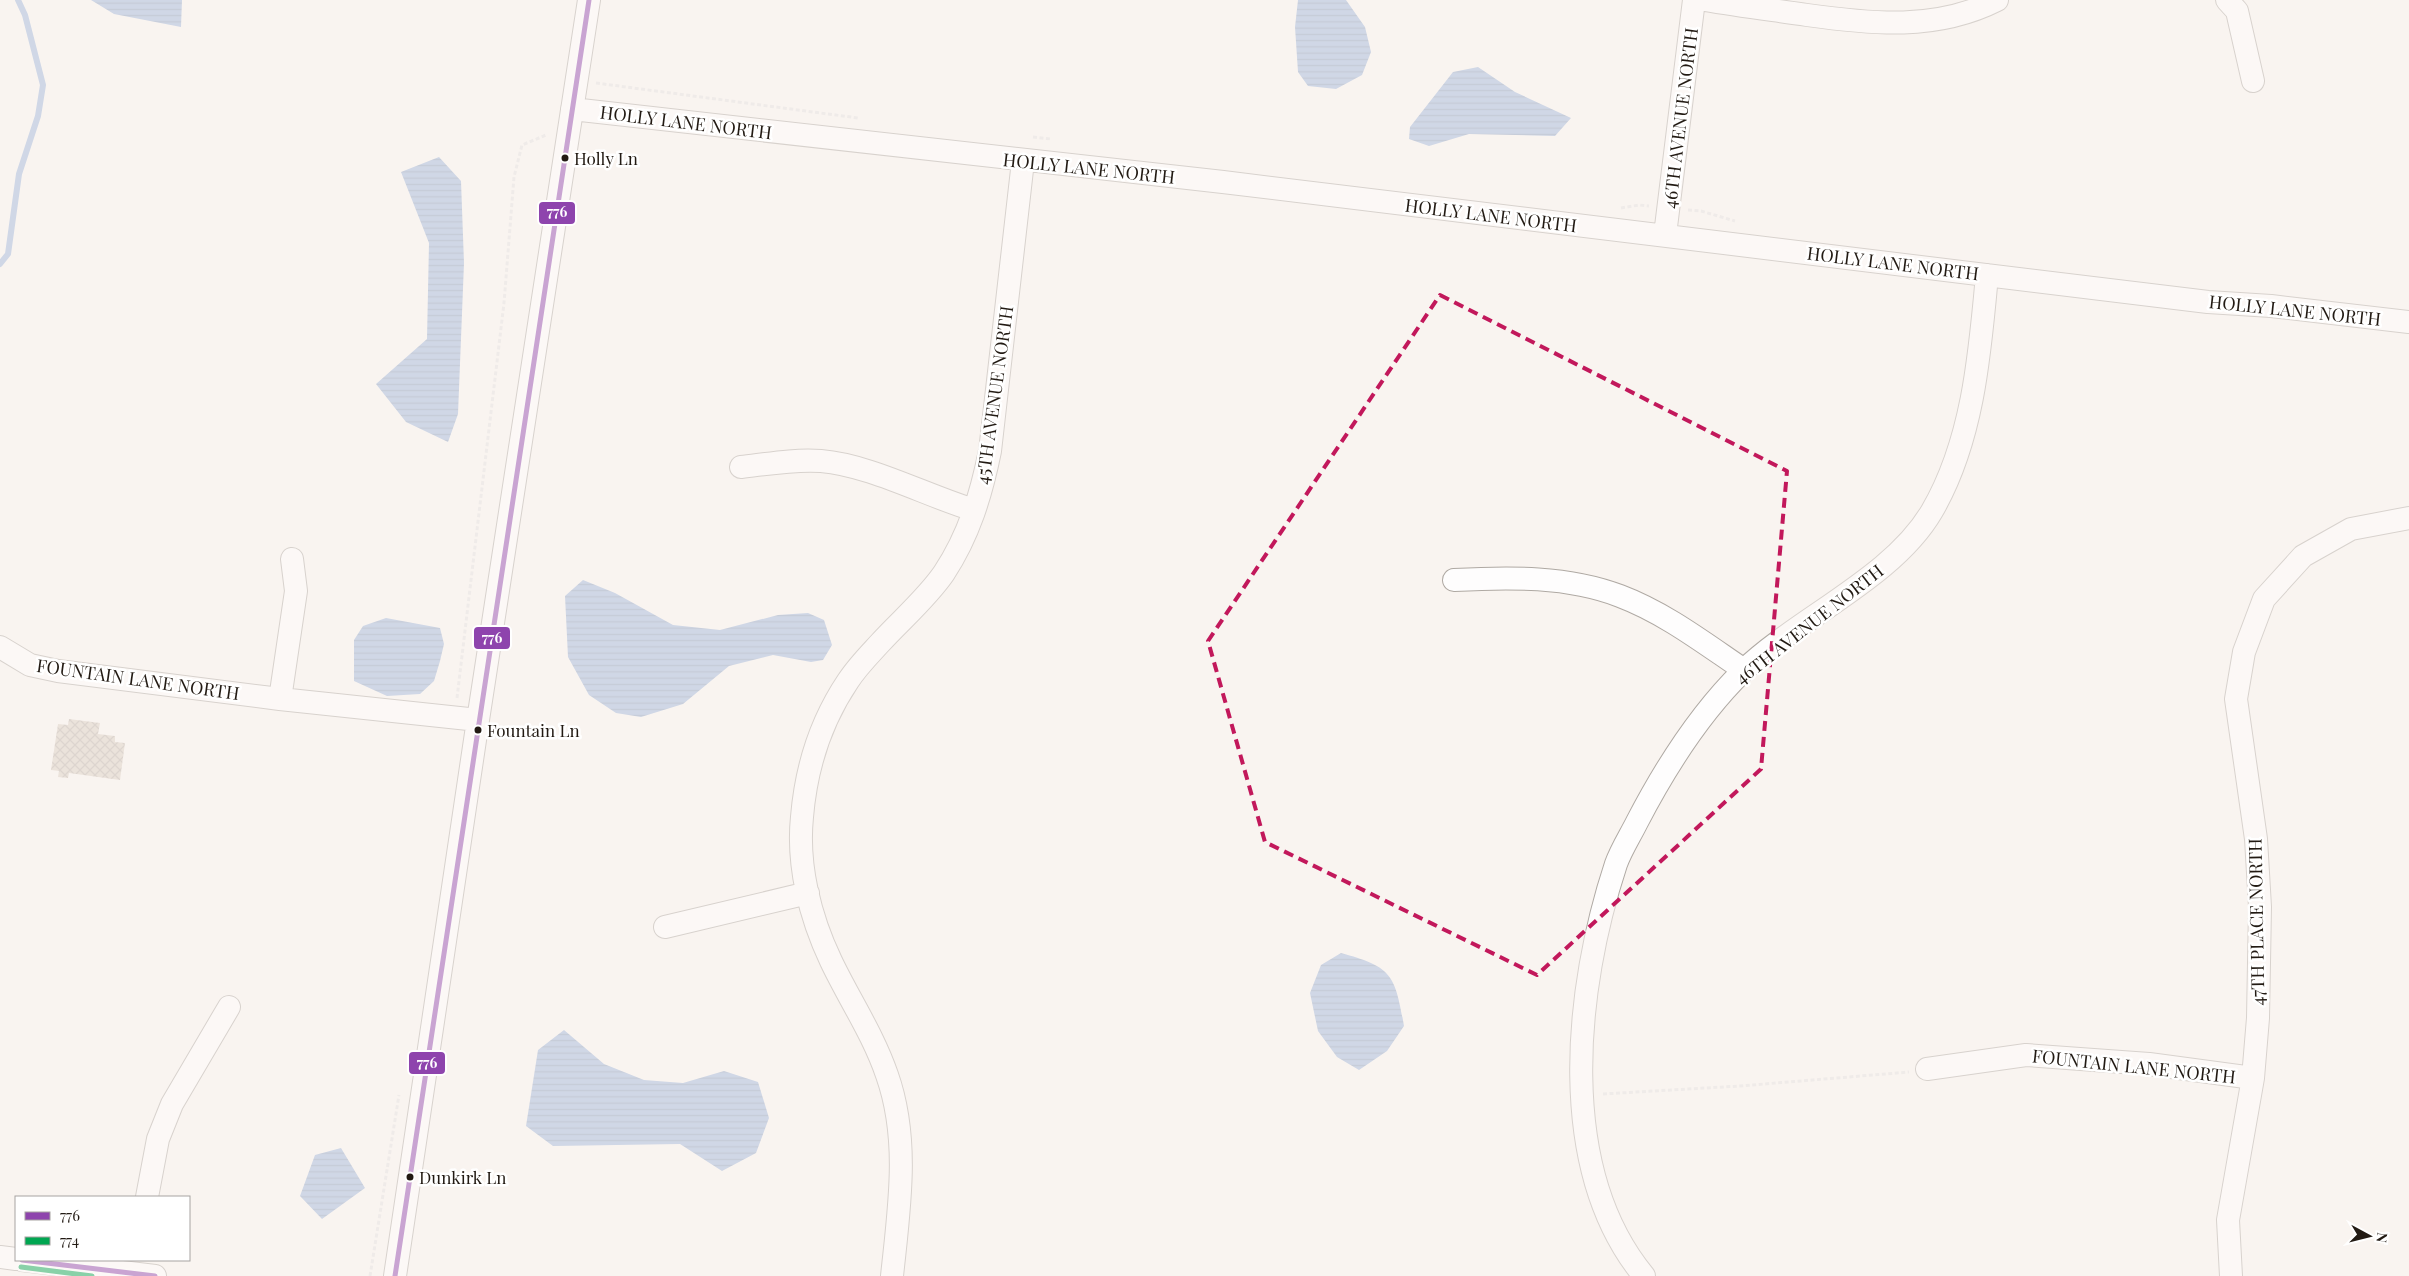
<svg xmlns="http://www.w3.org/2000/svg" width="2409" height="1276" viewBox="0 0 2409 1276" font-family="'Playfair Display',serif">
  <defs>
    <pattern id="water-rules" width="6" height="5" patternUnits="userSpaceOnUse" patternTransform="scale(1.25)"><rect width="6" height="5" fill="#9db4d9"/><path d="M0 2.5h6" fill="none" stroke="#879ab9"/></pattern>
    <pattern id="building-cross-hatch" width="8" height="8" patternUnits="userSpaceOnUse" patternTransform="scale(1.25)"><rect width="8" height="8" fill="#dacec2"/><path d="M0 0l8 8M0 8l8-8" fill="none" stroke="#bbb0a6"/></pattern>
  </defs>
  <rect width="100%" height="100%" fill="#f9f4f0"/>
  <path fill="url(#water-rules)" d="M91,0H182L181,27L114,14Z
    M1298,0H1346L1365,27L1371,52L1362,75L1336,89L1308,86L1298,72L1295,27Z
    M1478,67L1515,92L1571,118L1555,136L1469,134L1429,146L1409,139L1410,127L1453,72Z
    M439,157L461,181L464,263L458,414L448,442L406,422L376,384L427,339L429,243L401,172Z
    M583,580L615,593L673,625L720,630L778,615L808,613L824,620L832,645L823,660L811,662L773,655L729,666L683,704L641,717L616,713L589,695L568,657L565,596Z
    M386,618L440,628L444,644L440,661L434,681L420,694L387,696L354,681V640L363,626Z
    M1341,953C1392,967 1395,974 1404,1026L1387,1051L1359,1070L1337,1057L1318,1031L1310,993L1321,965Z
    M564,1030L604,1064L644,1080L683,1083L724,1071L758,1082L769,1118L756,1153L722,1171L680,1144L553,1146L526,1126L538,1050Z
    M341,1148L365,1188L322,1219L300,1196L315,1155Z"/>
  <g fill="none" stroke-linecap="round" stroke-linejoin="round">
    <path stroke="#9db4d9" stroke-width="6" d="M0,264L8,254L19,174L38,116L43,85L25,15L18,0"/>
  </g>
  <path fill="url(#building-cross-hatch)" d="M69,719L100,723L98,734L115,736V742L125,743L120,780L69,773L68,778L58,777L59,771L51,770L58,724L68,725Z"/>
  <g fill="none" stroke-linecap="round" stroke-linejoin="round">
    <g stroke="#afa9a3" stroke-width="24">
      <path id="minor" d="M1705,0C1739,6 1773,10 1807,15C1872,24 1936,31 1997,0
        M2227,0L2237,11L2253,81
        M572,109L1223,182L2208,302L2271,306L2409,322
        M1665,235L1694,0
        M741,467C767,464 794,459 821,461C870,465 927,496 974,510
        M1454,580C1509,577 1568,576 1620,596C1665,613 1704,643 1744,670
        M0,647L30,665L58,671L280,699L478,720
        M280,699L296,591L292,559
        M665,927L808,893
        M1927,1069L2026,1055L2149,1064L2253,1078
        M147,1197L158,1139L172,1104L229,1007
        M0,1257L16,1259
        M22,1260L155,1276
        M395,1276L478,720L589,0
        M892,1276C899,1209 910,1140 887,1075C873,1034 849,999 831,961C810,917 797,865 802,817C806,769 821,721 848,681C857,667 869,655 880,643C901,620 927,598 944,573C969,535 981,495 990,451L1023,161
        M1644,1276C1555,1168 1575,988 1616,864C1621,850 1630,836 1637,822C1665,768 1699,714 1743,671C1799,617 1893,578 1932,511C1973,441 1980,353 1987,275
        M2231,1276L2228,1220L2253,1078L2258,1018L2260,907L2256,839L2236,699L2244,652L2264,599L2303,556L2351,529L2409,518"/>
    </g>
    <path stroke="#e3e0df" stroke-width="3" stroke-dasharray="4 2.5" stroke-linecap="butt" d="M596,83L858,118
      M1033,137L1051,139
      M1621,208L1639,205L1649,206
      M1688,210L1701,211L1735,221
      M457,698L504,303L514,177L522,145L546,135
      M1603,1094L1740,1086L1909,1072
      M370,1276L399,1095"/>
    <use href="#minor" stroke="#fefdfd" stroke-width="22"/>
    <g stroke="#fff" stroke-width="9">
      <path id="bus-1" d="M22,1260L155,1276
        M395,1276L589,0"/>
    </g>
    <g stroke="#fff" stroke-width="9">
      <path id="bus-2" d="M21,1267L92,1276"/>
    </g>
    <use href="#bus-1" stroke="#8e44ad" stroke-width="5"/>
    <use href="#bus-2" stroke="#00a651" stroke-width="5"/>
  </g>
  <path d="M0 0H2409V1276H0ZM1440,295L1787,471L1761,769L1537,975L1265,842L1208,641Z" fill="#f9f4f0" fill-opacity=".55" fill-rule="evenodd"/>
  <path fill="none" stroke="#c2185b" stroke-width="4" stroke-dasharray="10 6" stroke-linejoin="round" d="M1440,295L1787,471L1761,769L1537,975L1265,842L1208,641Z"/>
  <g fill="#221a13" stroke="#fff" stroke-width="2">
    <circle cx="565" cy="158" r="4.5"/>
    <circle cx="478" cy="730" r="4.5"/>
    <circle cx="410" cy="1177" r="4.5"/>
  </g>
  <g text-anchor="middle" dominant-baseline="central" stroke-width="5" stroke-linejoin="round" paint-order="stroke">
    <g font-size="17" fill="#221a13" stroke="#fff" text-anchor="start">
      <text x="574" y="158">Holly Ln</text>
      <text x="487" y="730">Fountain Ln</text>
      <text x="419" y="1177">Dunkirk Ln</text>
    </g>
    <g font-size="18" fill="#221a13" stroke="#fff">
      <text transform="translate(1680 118) rotate(-83)">46TH AVENUE NORTH</text>
      <text transform="translate(686 122) rotate(7)">HOLLY LANE NORTH</text>
      <text transform="translate(1089 168) rotate(6)">HOLLY LANE NORTH</text>
      <text transform="translate(1491 215) rotate(7)">HOLLY LANE NORTH</text>
      <text transform="translate(1893 263) rotate(7)">HOLLY LANE NORTH</text>
      <text transform="translate(2295 310) rotate(6)">HOLLY LANE NORTH</text>
      <text transform="translate(994 395) rotate(-82)">45TH AVENUE NORTH</text>
      <text transform="translate(1809 624) rotate(-38)">46TH AVENUE NORTH</text>
      <text transform="translate(138 679) rotate(8)">FOUNTAIN LANE NORTH</text>
      <text transform="translate(2256 922) rotate(-91)">47TH PLACE NORTH</text>
      <text transform="translate(2134 1066) rotate(6)">FOUNTAIN LANE NORTH</text>
    </g>
  </g>
  <g stroke="#fff" stroke-width="2">
    <rect x="538" y="201" width="38" height="24" rx="5" fill="#8e44ad"/>
    <rect x="473" y="626" width="38" height="24" rx="5" fill="#8e44ad"/>
    <rect x="408" y="1051" width="38" height="24" rx="5" fill="#8e44ad"/>
  </g>
  <g font-size="14" text-anchor="middle" font-weight="bold" fill="#fff">
    <text x="557" y="217">776</text>
    <text x="492" y="643">776</text>
    <text x="427" y="1068">776</text>
  </g>
  <rect x="15" y="1196" width="175" height="65" fill="#ffffff" stroke="#a7a3a1"/>
  <rect x="25" y="1212" width="25" height="8" fill="#8e44ad" stroke="#a7a3a1"/>
  <text x="60" y="1221" font-size="15" fill="#221a13">776</text>
  <rect x="25" y="1237" width="25" height="8" fill="#00a651" stroke="#a7a3a1"/>
  <text x="60" y="1246" font-size="15" fill="#221a13">774</text>
  <g transform="translate(2369 1236) rotate(97)" stroke="#ffffff" stroke-width="4" paint-order="stroke">
  <path d="M0-4L9 19L0 12L-9 19Z" fill="#221a13"/>
  <text y="-8" font-size="14" font-weight="bold" text-anchor="middle" fill="#221a13">N</text>
  </g>
</svg>
